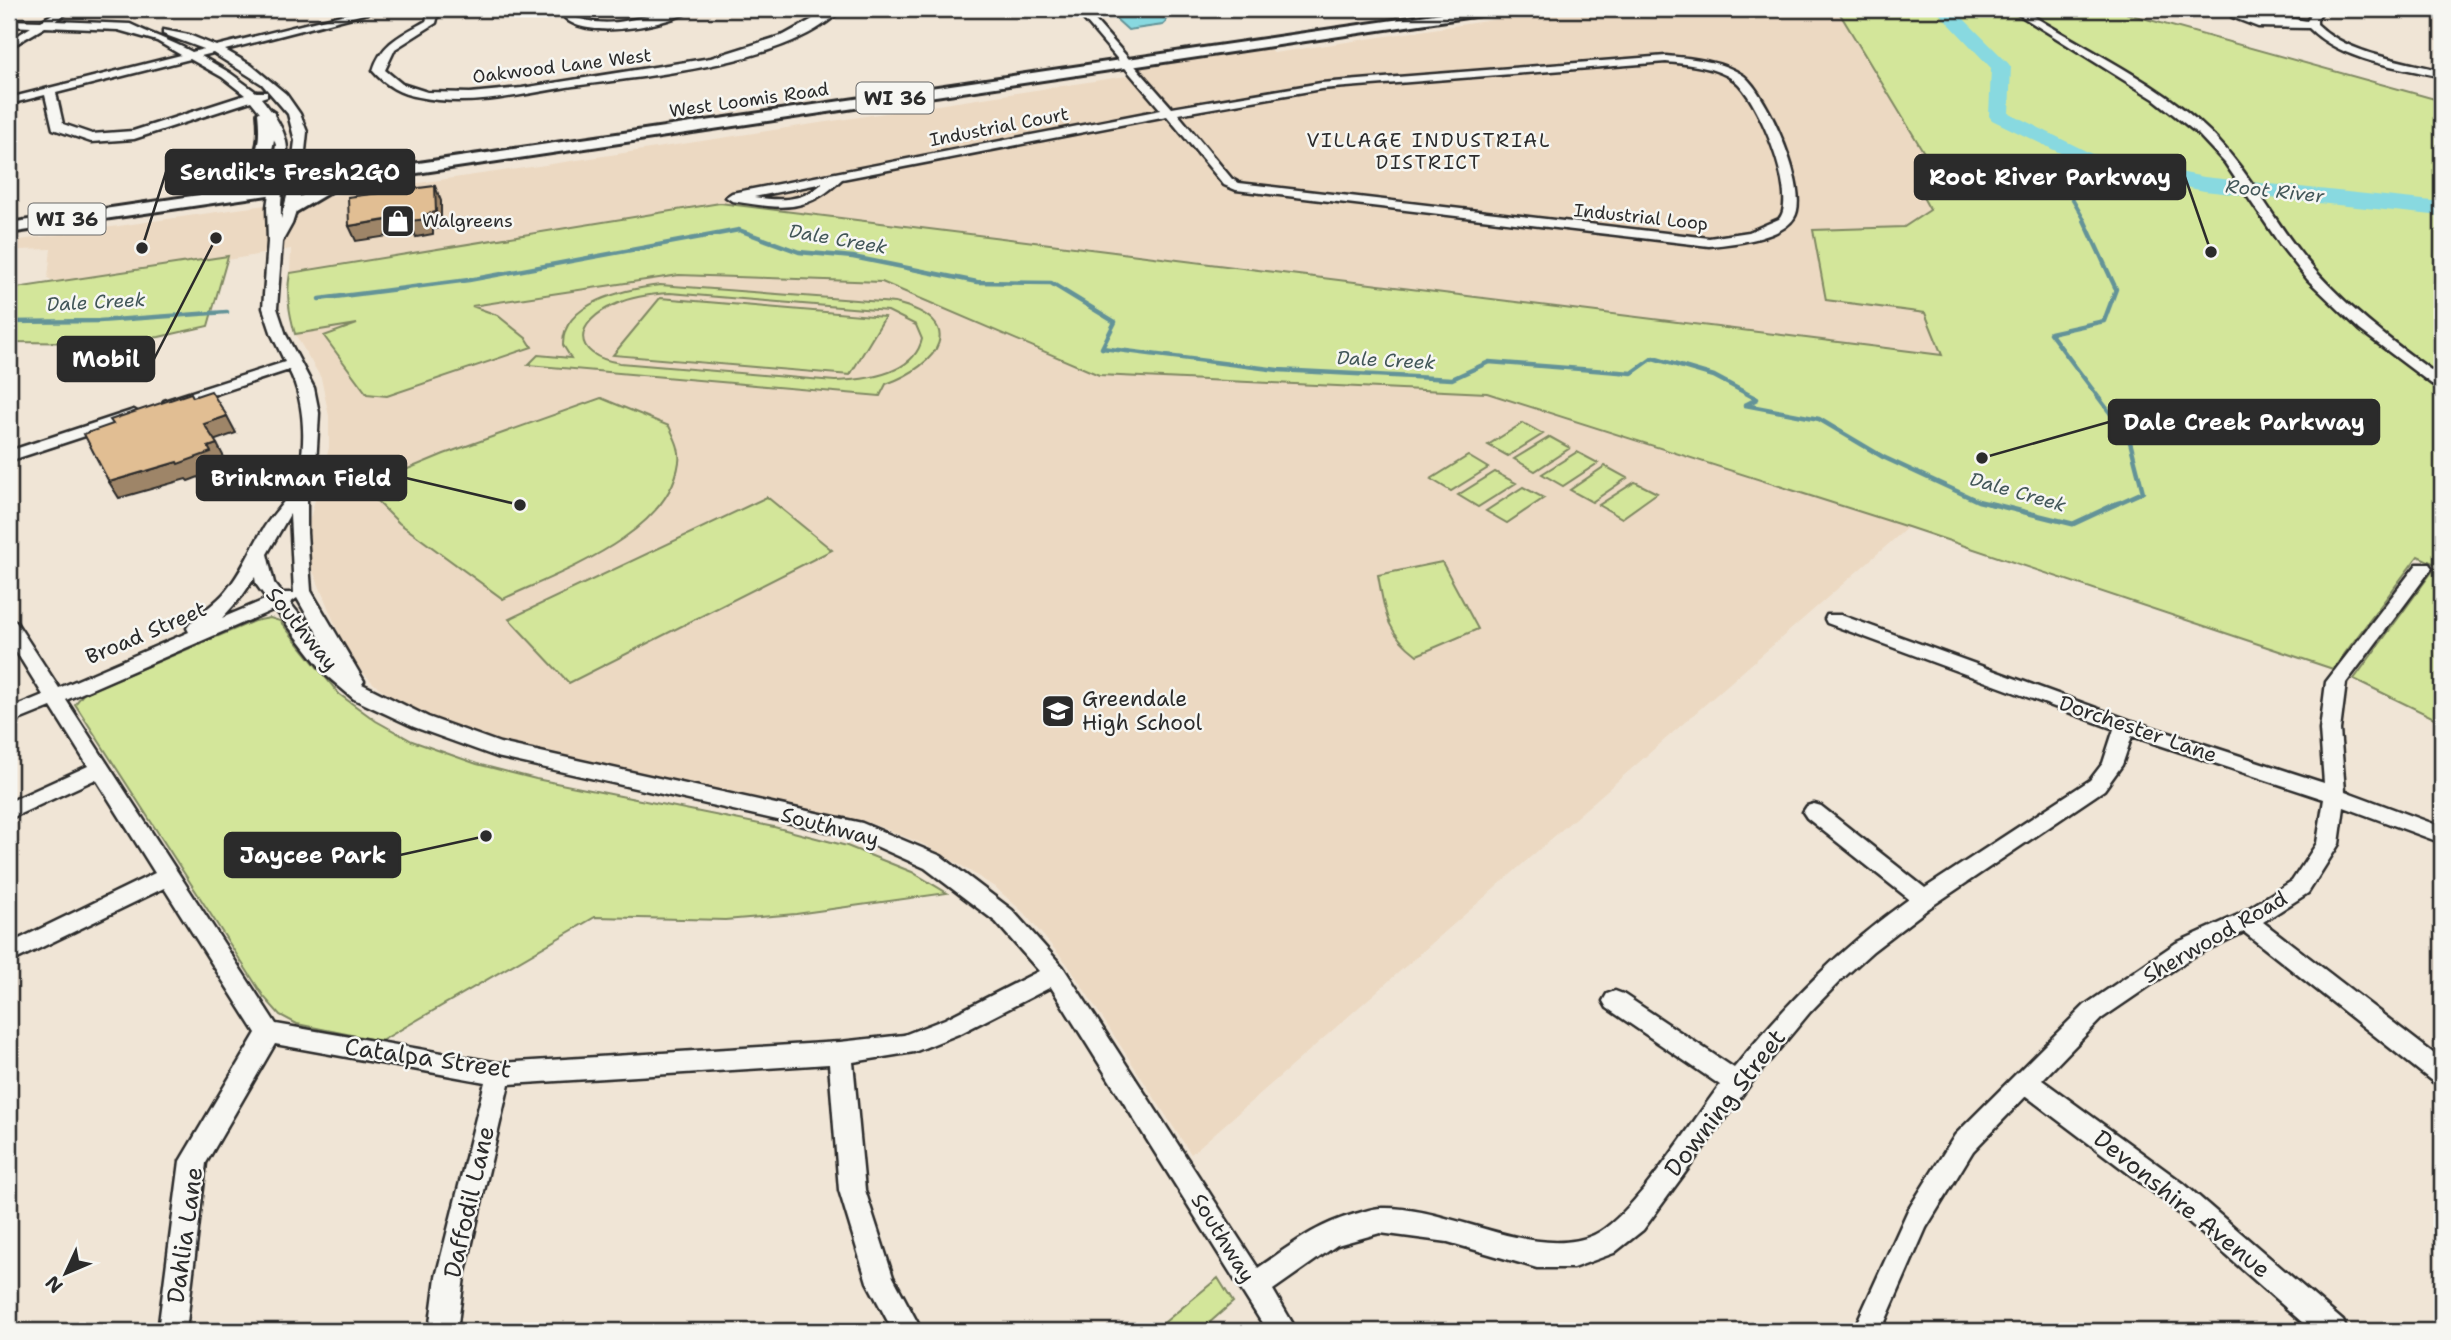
<svg xmlns="http://www.w3.org/2000/svg" width="2451" height="1340" viewBox="0 0 2451 1340" font-family="'Shantell Sans',sans-serif">
  <rect width="100%" height="100%" fill="#f0e5d6"/>
  <filter id="ink" filterUnits="userSpaceOnUse"><feTurbulence type="fractalNoise" baseFrequency=".0143" numOctaves="2"/><feDisplacementMap in="SourceGraphic" scale="14" xChannelSelector="R" yChannelSelector="G"/><feConvolveMatrix kernelMatrix="1 2 1 2 8 2 1 2 1" color-interpolation-filters="sRGB"/></filter>
  <g filter="url(#ink)">
    <path fill="#ecd9c2" d="M1566,9H1826L1840,12L1937,174L1930,210L1904,227L1813,230L1925,313L1943,356L720,203L290,273L291,249L64,288L48,278L51,249L18,250L13,241L545,165L1133,75L1124,64L1264,43L1274,53Z
      M679,275L882,282L1099,375L1487,393L1908,527L1191,1154L1068,965L1024,913L996,888L962,866L923,844L870,823L494,740L444,722L396,700L374,684L349,658L311,566L308,526L329,448V416L321,378L295,334Z"/>
    <path fill="#d3e69a" stroke="#7f8862" stroke-width="2" fill-rule="evenodd" d="M1837,9H2136L2128,14L2442,101V722L2354,679L2437,565L2418,556L2333,669L1908,527L1487,393L1099,375L882,282L679,275L472,306L497,315L527,339L532,347L387,396L367,394L324,336L357,324L295,334C289,312 286,295 290,273L720,203L1942,355L1925,313L1826,300L1813,230L1904,227L1930,210L1913,179L1937,174Z
      M228,256L208,326L159,337L112,343L9,342V289Z
      M660,285L895,303C970,321 939,365 886,384L880,396L528,365L538,355L571,358L563,345C562,302 627,289 660,285ZM670,293L888,311L916,325L922,339C914,375 865,380 835,381L620,363C570,355 573,322 616,304C633,296 652,294 670,293Z
      M660,298L885,317L850,375L613,355Z
      M601,398L669,426C674,437 681,449 679,462C669,535 560,572 503,599L399,523L371,495L381,480L444,454Z
      M1523,423L1543,434L1508,456L1488,445Z
      M1550,437L1570,448L1535,471L1514,459Z
      M1577,452L1598,463L1563,486L1542,474Z
      M1468,456L1488,468L1451,491L1431,479Z
      M1605,466L1627,478L1592,502L1570,490Z
      M1495,472L1516,483L1478,507L1458,495Z
      M1635,482L1657,493L1622,518L1599,505Z
      M1523,487L1544,498L1507,523L1486,511Z
      M767,497L832,550L569,683L509,619Z
      M1442,562L1478,629L1417,655C1385,631 1385,612 1378,575Z
      M270,618L280,621L339,694L376,721L412,741L477,764L536,779L774,827L847,846L912,872L947,893L796,914L725,920L595,917L381,1041L297,1024L280,1015L264,997L75,704L84,693L254,621Z
      M1218,1278L1233,1302L1200,1331H1154Z"/>
    <path fill="#88d9e0" stroke="#639398" stroke-width="2" d="M1105,9H1138L1165,18L1166,22L1163,25L1128,30Z"/>
    <g fill="none" stroke-linecap="round" stroke-linejoin="round">
      <path stroke="#639398" stroke-width="3.5" d="M2064,149L2061,179L2085,221"/>
      <path stroke="#639398" stroke-width="4.5" d="M2084,220L2116,289L2104,321L2050,333L2129,438L2143,492L2114,505
        M319,299L469,280L739,230L799,252L853,257L977,282L1051,283L1115,322L1102,348L1278,370L1452,379L1489,362L1632,373L1653,358L1714,376L1757,399L1745,405L1819,419L1883,457L1978,501L1995,505
        M9,322L99,321L227,312"/>
      <path stroke="#639398" stroke-width="5" d="M1988,503L2073,524L2118,503"/>
      <path fill="#88d9e0" fill-rule="evenodd" d="M1935,9H1954L2008,63L2011,67L2009,113L2092,154L2204,177L2442,202V216L2204,191L2085,165L1992,120L1989,116L1991,68Z"/>
      <g stroke="#2b2b2b" stroke-width="5">
        <path id="minor" d="M61,9H73L55,21L130,24C148,33 172,41 192,52L204,49L163,34V30L189,35L216,46L366,9H383L225,50L251,65L286,94L300,114L307,132L300,199L292,224L282,242L277,308L286,335L314,388L319,413L316,465L307,492V533L311,591L364,681L362,684L428,717L500,743L862,823L941,856L1012,910L1063,967L1258,1268C1293,1244 1314,1226 1355,1214C1363,1212 1373,1208 1381,1208C1447,1205 1535,1262 1594,1235C1633,1217 1691,1123 1720,1085L1607,1008L1603,1001L1607,994L1615,991L1623,994L1734,1068C1786,1004 1841,947 1909,899L1807,818L1803,812L1807,806L1814,804L1821,806L1925,888L2090,780L2103,763L2114,729L1827,623L1825,619L1827,615H1841L2132,721L2324,783L2320,730L2326,682L2417,564H2429L2432,568L2429,572L2346,683L2340,730L2345,791L2442,827V843L2344,807L2339,844L2308,893L2263,922L2442,1060V1085L2433,1082L2244,932L2192,957L2101,1019L2042,1080L2183,1183L2343,1321L2347,1331H2312L2165,1201L2026,1096L1973,1151L1926,1228L1881,1331H1853L1908,1210L1955,1135L2085,1005L2176,943L2238,915L2292,881L2317,843L2324,799L2132,736L2122,765L2104,790L1929,908L1873,951L1841,980L1810,1012L1751,1083L1643,1230L1614,1253L1573,1268H1537L1448,1242L1380,1233L1337,1245L1273,1290L1297,1331H1267L1051,987L961,1033L914,1052L853,1062L865,1190L893,1277L922,1331H893L867,1282L839,1190L829,1064L509,1084L464,1277L457,1331H429L436,1277L485,1082L275,1044L206,1163L186,1331H158L180,1161L256,1033L164,888L9,963V944L155,873L96,779L9,819V802L88,766L51,707L9,724V709L43,695L9,640V620L16,622L59,688L189,632L187,628C195,615 215,605 226,591C241,573 250,551 262,531C270,517 283,505 291,491C309,458 306,402 289,370L176,407L170,409L162,404L164,401L285,362L272,335L263,308L268,242L267,207L276,145L268,122L251,101L134,139L91,142L53,129L45,95L9,104V98L181,55L157,41L118,30L45,27L9,48V41L31,27L9,26V20L41,21ZM213,53L262,84L288,114L295,141L289,189L281,219C279,160 306,152 261,98L267,96V92H256L230,73L201,56ZM190,59L222,77L245,95L133,131L92,134L63,124L56,93ZM290,514L294,593H282L274,583L267,554ZM255,577L256,584L267,599L222,618L242,596ZM297,598L324,645L290,603ZM275,609L327,676L354,699L414,727L497,757L858,838L925,868L996,922L1039,971L945,1019L904,1035L840,1042L499,1063L276,1024L66,700Z
          M424,9H434L438,15L436,23L395,49L385,70L402,84L427,92L470,93L522,88L711,58L784,35L831,9H842C790,64 646,76 573,86C523,94 469,108 419,97C400,94 385,85 373,71C381,43 403,34 426,21L428,15Z
          M564,9H574V17C622,34 651,7 694,9C671,25 579,43 562,14Z
          M1075,9H1085L1172,108L1321,83L1666,56C1690,58 1723,61 1744,76C1767,94 1811,192 1794,218C1781,239 1732,244 1709,246L1236,190L1224,185L1167,116L842,179C805,215 779,208 732,201L726,197L732,193L1161,110ZM1666,62C1688,64 1716,67 1734,80C1757,96 1799,197 1779,219L1749,232L1709,238L1239,183L1232,179L1178,114L1321,89ZM823,183C802,202 781,201 754,197Z
          M2010,9H2022C2084,49 2156,80 2209,131C2247,168 2270,215 2302,255C2341,304 2392,342 2442,378V390L2437,388L2360,330L2308,280L2281,246L2225,163L2198,134L2154,99Z
          M2314,9H2324L2317,19V24C2349,55 2401,60 2442,71V77C2398,67 2342,61 2309,28L2258,27L2232,17L2240,10L2307,21Z
          M134,410L142,415L140,418L9,461V451Z"/>
      </g>
      <g stroke="#2b2b2b" stroke-width="6">
        <path id="major" d="M1469,9H1501L1494,13L336,185L335,189L291,215L285,214L283,210L285,206L315,188L9,233V223Z
          M266,108L274,113C277,144 272,169 241,182C233,185 227,187 219,185L217,182L219,179C256,164 262,152 258,113Z"/>
      </g>
      <use href="#minor" fill="#f6f6f2" fill-rule="evenodd"/>
      <use href="#major" fill="#f6f6f2" fill-rule="evenodd"/>
    </g>
    <path fill="#9e8567" stroke="#2b2b2b" stroke-width="2" d="M435,186L441,201V228L433,229V234L416,237L414,232L356,241L349,226L427,214Z
      M227,416L236,433L213,441L204,424Z
      M217,444L226,461L217,463L220,469L188,481L186,479L119,498L109,482L177,462L208,447Z"/>
    <path fill="#e1be93" stroke="#2b2b2b" stroke-width="2" d="M435,186L436,212L427,214V219L410,221V216L349,226L348,197Z
      M211,391L227,416L204,424L217,444L208,447L211,452L178,464L177,462L109,482L84,434L113,424L110,420L191,393L193,397Z"/>
  </g>
  <defs>
    <g id="shop-square" transform="scale(1.75)"><rect x="-9" y="-9" width="18" height="18" rx="4" fill="#2b2b2b" stroke="#f6f6f2"/><path d="M-5-2.5h2.3a2.7 3.5 0 0 1 5.4 0H5L5.5 6h-11ZM-1.5-2.5h3a1.5 2.3 0 0 0-3 0Z" fill="#fff"/></g>
    <g id="school-square" transform="scale(1.75)"><rect x="-9" y="-9" width="18" height="18" rx="4" fill="#2b2b2b" stroke="#f6f6f2"/><path d="M0-5L7-2L0 1L-7-2ZM-4 1L0 2.5L4 1V4Q0 6-4 4Z" fill="#fff"/></g>
  </defs>
  <g fill-rule="evenodd">
    <use href="#shop-square" x="398" y="221"/>
    <use href="#school-square" x="1058" y="711"/>
  </g>
  <g text-anchor="middle" dominant-baseline="central" stroke-width="5" stroke-linejoin="round" paint-order="stroke">
    <g font-size="18" fill="#2b2b2b" stroke="#f6f6f2">
      <text transform="translate(562 66) rotate(-7)">Oakwood Lane West</text>
      <text transform="translate(749 100) rotate(-8)">West Loomis Road</text>
      <text transform="translate(999 127) rotate(-11)">Industrial Court</text>
      <text transform="translate(1641 217) rotate(6)">Industrial Loop</text>
    </g>
    <g font-size="18" fill="#2b2b2b" stroke="#f6f6f2" text-anchor="start">
      <text x="422" y="221">Walgreens</text>
    </g>
    <g fill="#f6f6f2" stroke="#686867" stroke-width="2">
      <rect x="856.5" y="82.5" width="77" height="31" rx="5"/>
      <rect x="28.5" y="203.5" width="77" height="31" rx="5"/>
    </g>
    <g font-size="19" font-weight="bold" fill="#2b2b2b">
      <text x="895" y="98">WI 36</text>
      <text x="67" y="219">WI 36</text>
    </g>
    <g font-size="19" letter-spacing="2" fill="#2b2b2b" stroke="#f6f6f2">
      <text x="1429" y="140">VILLAGE INDUSTRIAL<tspan x="1429" dy="22">DISTRICT</tspan></text>
    </g>
    <g font-size="19" font-style="italic" fill="#425658" stroke="#f6f6f2">
      <text transform="translate(2275 191) rotate(6)">Root River</text>
      <text transform="translate(838 239) rotate(10)">Dale Creek</text>
      <text transform="translate(96 302) rotate(-3)">Dale Creek</text>
      <text transform="translate(1386 360) rotate(3)">Dale Creek</text>
      <text transform="translate(2018 492) rotate(16)">Dale Creek</text>
    </g>
    <g font-size="21" fill="#2b2b2b" stroke="#f6f6f2">
      <text transform="translate(302 629) rotate(51)">Southway</text>
      <text transform="translate(146 633) rotate(-23)">Broad Street</text>
      <text transform="translate(2138 729) rotate(19)">Dorchester Lane</text>
      <text transform="translate(830 827) rotate(15)">Southway</text>
      <text transform="translate(2215 937) rotate(-30)">Sherwood Road</text>
      <text transform="translate(1223 1238) rotate(58)">Southway</text>
    </g>
    <g font-size="21" fill="#2b2b2b" stroke="#f6f6f2" text-anchor="start">
      <text x="1082" y="699">Greendale<tspan x="1082" dy="24">High School</tspan></text>
    </g>
    <g font-size="24" fill="#2b2b2b" stroke="#f6f6f2">
      <text transform="translate(428 1058) rotate(8)">Catalpa Street</text>
      <text transform="translate(1725 1103) rotate(-52)">Downing Street</text>
      <text transform="translate(469 1202) rotate(-77)">Daffodil Lane</text>
      <text transform="translate(2182 1204) rotate(39)">Devonshire Avenue</text>
      <text transform="translate(185 1235) rotate(-82)">Dahlia Lane</text>
    </g>
  </g>
  <path fill="none" stroke="#2b2b2b" stroke-width="2.5" d="M142 248L166 172M2211 252L2185 177M216 238L154 359M1982 458L2109 422M520 505L406 478M486 836L400 855"/>
  <g fill="#2b2b2b" stroke="#f6f6f2" stroke-width="2.5">
    <circle cx="142" cy="248" r="7"/>
    <circle cx="2211" cy="252" r="7"/>
    <circle cx="216" cy="238" r="7"/>
    <circle cx="1982" cy="458" r="7"/>
    <circle cx="520" cy="505" r="7"/>
    <circle cx="486" cy="836" r="7"/>
  </g>
  <g fill="#2b2b2b" stroke="#2b2b2b" stroke-width="2.5">
    <rect x="166" y="150" width="248" height="44" rx="7"/>
    <rect x="1915" y="155" width="270" height="44" rx="7"/>
    <rect x="58" y="337" width="96" height="44" rx="7"/>
    <rect x="2109" y="400" width="270" height="44" rx="7"/>
    <rect x="197" y="456" width="209" height="44" rx="7"/>
    <rect x="225" y="833" width="175" height="44" rx="7"/>
  </g>
  <g font-size="23" text-anchor="middle" font-weight="bold" fill="#fff">
    <text x="290" y="180">Sendik's Fresh2GO</text>
    <text x="2050" y="185">Root River Parkway</text>
    <text x="106" y="367">Mobil</text>
    <text x="2244" y="430">Dale Creek Parkway</text>
    <text x="301" y="486">Brinkman Field</text>
    <text x="313" y="863">Jaycee Park</text>
  </g>
  <rect width="2451" height="1340" fill="none" stroke="#f6f6f2" stroke-width="35"/>
  <rect x="18" y="18" width="2416" height="1305" fill="none" stroke="#2b2b2b" stroke-width="2.5" filter="url(#ink)"/>
  <g transform="translate(66 1273) rotate(226)" stroke="#f6f6f2" stroke-width="5" paint-order="stroke">
  <path d="M0-5L12 26L0 18L-12 26Z" fill="#2b2b2b"/>
  <text y="-10" font-size="19" font-weight="bold" text-anchor="middle" fill="#2b2b2b">N</text>
  </g>
</svg>
